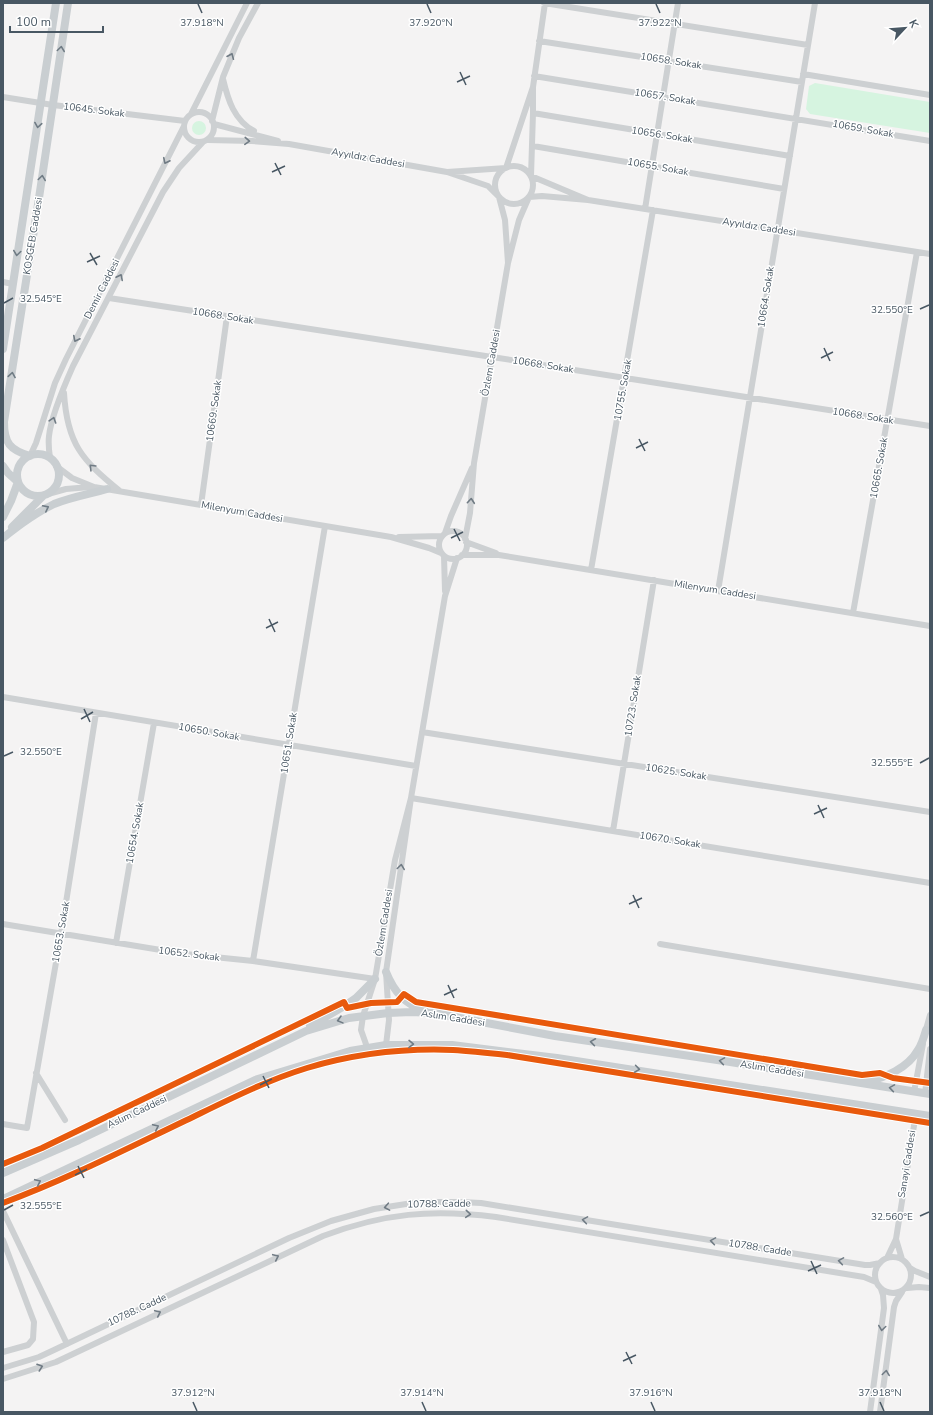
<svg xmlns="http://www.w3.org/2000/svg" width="933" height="1415" viewBox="0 0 933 1415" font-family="'Nunito Sans',sans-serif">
  <rect width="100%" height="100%" fill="#f4f3f3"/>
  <path fill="#d6f4e0" d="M815,83L930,102V133L810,114L806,109L809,86Z
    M192 128a7 7 0 1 1 14 0a7 7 0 1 1-14 0Z"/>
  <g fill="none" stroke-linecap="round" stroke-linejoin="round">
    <path stroke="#cdd0d2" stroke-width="6" d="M544,3L808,45
      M539,41L802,82
      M803,74L930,95
      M534,76L930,141
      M223,79C228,100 234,120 254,131
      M533,87V113L531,176L588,200L542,196L529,197L519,220L508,263L505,220L499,197L488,186L447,172L506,168Z
      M533,87L545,3
      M3,97L53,105L185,121
      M184 127a15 15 0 1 1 30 0a15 15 0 1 1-30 0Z
      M533,113L790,156
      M191,114L247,3
      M212,121L223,77L239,38L258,3
      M214,124L278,141
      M208,140L252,141L289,144L447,172
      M533,146L784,189
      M495 185a19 19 0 1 1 38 0a19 19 0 1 1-38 0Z
      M588,200L930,254
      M645,209L678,3
      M3,282L13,284
      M109,298L492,357L930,426
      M64,393C67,444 82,460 120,491
      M30,456L36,443L55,383L66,359L184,126
      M50,458C49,451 48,444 49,436C51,417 65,384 73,366L163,192L179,168L203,142
      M56,466L72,478L94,487L391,537L429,548L441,553
      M48,494L66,489L90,487
      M201,505L227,316
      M439 545a14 14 0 1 1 28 0a14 14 0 1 1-28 0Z
      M445,533L451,516L472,468
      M399,537L442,536
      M465,539L470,513L474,463L508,263
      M466,542L496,553
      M462,555H499L930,626
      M444,556L445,591
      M457,558L445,596L411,798L930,883
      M591,570L653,210
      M718,591L815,3
      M853,613L917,252
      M3,697L416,766
      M422,732L930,812
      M613,831L654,580
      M3,924L185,954L253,961L375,979
      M116,943L154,723
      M660,944L930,989
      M253,961L325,526
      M925,1033L930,1015
      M367,1047L361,1030L363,1016L375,979L395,860L411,798L386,972L389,1020L386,1045
      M36,1073L65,1120
      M914,1092L923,1044
      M925,1094L930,1049
      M3,1124L27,1128L61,934L96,713
      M3,1211L67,1344
      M896,1239L916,1113
      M3,1240L34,1322L33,1339L28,1345L3,1352
      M875 1275a18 18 0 1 1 36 0a18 18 0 1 1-36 0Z
      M887,1258L896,1239L902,1259
      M910,1268L915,1271L930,1277
      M907,1288L919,1287L930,1288
      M3,1368L39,1357L54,1350L289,1238L331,1221L374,1209L419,1202H460L481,1203L865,1265H870L880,1263
      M3,1379L56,1362L323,1236C384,1213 432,1209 496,1217L864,1277L876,1282
      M870,1412L884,1308L883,1295L881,1289
      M880,1412L894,1307L896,1301L902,1292"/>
    <path stroke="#c9ced1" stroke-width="8" d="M3,349L56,3
      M17 475a21 21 0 1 1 42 0a21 21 0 1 1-42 0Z
      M30,456C10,450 4,443 4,422L39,198L68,3
      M3,466L8,473L18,482L11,501L3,517
      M12,527L43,496
      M3,538C19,525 35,513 54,504C71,497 90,494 107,489
      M386,972C394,992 405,1004 425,1011
      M310,1026L346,1005L356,998L375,979
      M865,1082C885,1078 908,1068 918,1050C922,1044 924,1037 926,1030
      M3,1173L79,1140L306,1031L349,1018L388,1013L411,1012L434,1013L555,1036L724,1061L930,1094
      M3,1199L255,1080L350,1051L386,1045H452L557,1058L930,1116"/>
    <g stroke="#fff" stroke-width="8">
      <path id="cycleway" d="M3,1164L42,1148L344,1002L347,1008L371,1003L397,1002L404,994L416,1002L862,1075L880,1073L893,1078L930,1083
        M3,1203C68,1179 130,1147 193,1117C230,1099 268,1080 307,1068C354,1054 404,1048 453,1050C471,1051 489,1053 507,1055L930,1123"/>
    </g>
    <use href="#cycleway" stroke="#e8590c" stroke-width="6"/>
  </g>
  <defs><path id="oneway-chevron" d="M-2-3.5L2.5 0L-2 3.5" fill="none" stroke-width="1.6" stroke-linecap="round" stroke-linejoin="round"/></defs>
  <g stroke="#6f7b84">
    <use href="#oneway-chevron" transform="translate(61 49) rotate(-82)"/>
    <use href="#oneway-chevron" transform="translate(38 125) rotate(99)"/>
    <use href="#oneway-chevron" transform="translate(42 178) rotate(-82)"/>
    <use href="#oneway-chevron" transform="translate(17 253) rotate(98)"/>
    <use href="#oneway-chevron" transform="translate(12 375) rotate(-81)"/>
    <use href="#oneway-chevron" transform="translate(46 508) rotate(-27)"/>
    <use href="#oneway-chevron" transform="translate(340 1020) rotate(165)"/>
    <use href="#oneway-chevron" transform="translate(593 1042) rotate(-172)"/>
    <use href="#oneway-chevron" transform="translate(411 1044) rotate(1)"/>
    <use href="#oneway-chevron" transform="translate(722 1061) rotate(-171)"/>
    <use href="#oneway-chevron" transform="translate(637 1069) rotate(8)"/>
    <use href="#oneway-chevron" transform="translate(892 1088) rotate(-171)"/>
    <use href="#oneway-chevron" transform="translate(156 1127) rotate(-25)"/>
    <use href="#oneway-chevron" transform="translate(38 1182) rotate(-25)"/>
  </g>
  <g stroke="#707b84">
    <use href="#oneway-chevron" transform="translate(231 56) rotate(-67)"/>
    <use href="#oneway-chevron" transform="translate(247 141) rotate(3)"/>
    <use href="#oneway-chevron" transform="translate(166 161) rotate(116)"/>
    <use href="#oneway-chevron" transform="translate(120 277) rotate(-63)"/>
    <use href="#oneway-chevron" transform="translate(76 339) rotate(117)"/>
    <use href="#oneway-chevron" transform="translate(53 420) rotate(-72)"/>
    <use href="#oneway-chevron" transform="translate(92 467) rotate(-135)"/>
    <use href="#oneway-chevron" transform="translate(471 501) rotate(-85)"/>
    <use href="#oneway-chevron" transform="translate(401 867) rotate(-82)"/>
    <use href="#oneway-chevron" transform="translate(387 1207) rotate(170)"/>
    <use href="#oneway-chevron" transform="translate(468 1214) rotate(5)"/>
    <use href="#oneway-chevron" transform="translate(585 1220) rotate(-171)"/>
    <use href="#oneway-chevron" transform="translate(713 1241) rotate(-171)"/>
    <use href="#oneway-chevron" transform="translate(276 1257) rotate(-25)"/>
    <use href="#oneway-chevron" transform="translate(841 1261) rotate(-171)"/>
    <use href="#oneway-chevron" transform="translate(158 1313) rotate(-25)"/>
    <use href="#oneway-chevron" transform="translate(882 1328) rotate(98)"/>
    <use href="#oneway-chevron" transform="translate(40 1367) rotate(-19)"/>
    <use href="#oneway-chevron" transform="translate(886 1373) rotate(-82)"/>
  </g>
  <path fill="none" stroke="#485763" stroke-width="1.5" d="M198,4L202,13M427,4L431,13M656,4L660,13M460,72L466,85M457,82L470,76M275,163L281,175M272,172L285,166M90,253L97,265M87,262L100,256M4,303L13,298M920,309L929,305M824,348L830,361M821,358L833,352M639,439L645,451M636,448L648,442M454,529L460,541M451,538L463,532M269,619L275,632M266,628L278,622M84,709L90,722M81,719L93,712M4,756L13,752M920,763L929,758M818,805L824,818M814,814L827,808M633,895L639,908M629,904L642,898M448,985L454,998M444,995L457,989M263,1076L269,1088M260,1085L272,1079M78,1166L84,1178M75,1175L87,1169M4,1210L13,1205M920,1216L929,1212M811,1261L817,1274M808,1271L821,1265M626,1352L632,1364M623,1361L636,1355M193,1402L197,1411M422,1402L426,1411M651,1402L655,1411M880,1402L884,1411"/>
  <g text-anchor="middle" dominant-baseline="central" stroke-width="3" stroke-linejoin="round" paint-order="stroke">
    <g font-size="10" fill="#485763" stroke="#fff">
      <text transform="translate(671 61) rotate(9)">10658. Sokak</text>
      <text transform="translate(665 97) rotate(9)">10657. Sokak</text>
      <text transform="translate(94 110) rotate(7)">10645. Sokak</text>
      <text transform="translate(863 129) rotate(10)">10659. Sokak</text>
      <text transform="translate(662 135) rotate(9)">10656. Sokak</text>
      <text transform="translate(368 158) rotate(10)">Ayyıldız Caddesi</text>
      <text transform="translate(658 167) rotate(10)">10655. Sokak</text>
      <text transform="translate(759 227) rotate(9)">Ayyıldız Caddesi</text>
      <text transform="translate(33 236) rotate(-81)">KOSGEB Caddesi</text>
      <text transform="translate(102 289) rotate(-63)">Demir Caddesi</text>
      <text transform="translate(766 297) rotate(-81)">10664. Sokak</text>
      <text transform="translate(223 316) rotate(9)">10668. Sokak</text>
      <text transform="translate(491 363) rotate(-80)">Özlem Caddesi</text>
      <text transform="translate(543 365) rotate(9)">10668. Sokak</text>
      <text transform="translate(623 390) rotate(-80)">10755. Sokak</text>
      <text transform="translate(214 411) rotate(-82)">10669. Sokak</text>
      <text transform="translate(863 416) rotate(9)">10668. Sokak</text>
      <text transform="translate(879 468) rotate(-80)">10665. Sokak</text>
      <text transform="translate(242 512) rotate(10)">Milenyum Caddesi</text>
      <text transform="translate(715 590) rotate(9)">Milenyum Caddesi</text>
      <text transform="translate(633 706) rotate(-81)">10723. Sokak</text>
      <text transform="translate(209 732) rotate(10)">10650. Sokak</text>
      <text transform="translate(289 743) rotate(-81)">10651. Sokak</text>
      <text transform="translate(676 772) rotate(9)">10625. Sokak</text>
      <text transform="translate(135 833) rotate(-80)">10654. Sokak</text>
      <text transform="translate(670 840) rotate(9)">10670. Sokak</text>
      <text transform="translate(384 923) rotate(-81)">Özlem Caddesi</text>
      <text transform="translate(61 932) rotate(-80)">10653. Sokak</text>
      <text transform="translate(189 954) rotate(7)">10652. Sokak</text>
      <text transform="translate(453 1018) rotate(9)">Aslım Caddesi</text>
      <text transform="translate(772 1069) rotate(9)">Aslım Caddesi</text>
      <text transform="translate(137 1112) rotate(-25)">Aslım Caddesi</text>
      <text transform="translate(907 1164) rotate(-81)">Sanayi Caddesi</text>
      <text transform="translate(439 1204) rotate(-1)">10788. Cadde</text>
      <text transform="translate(760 1248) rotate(9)">10788. Cadde</text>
      <text transform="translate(137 1310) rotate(-25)">10788. Cadde</text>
    </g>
  </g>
  <g font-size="10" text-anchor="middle" fill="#485763" stroke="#fff" stroke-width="3" stroke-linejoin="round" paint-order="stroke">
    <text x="202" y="26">37.918°N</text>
    <text x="660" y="26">37.922°N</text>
    <text x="431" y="26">37.920°N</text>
    <text x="41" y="302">32.545°E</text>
    <text x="892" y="313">32.550°E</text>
    <text x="41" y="755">32.550°E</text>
    <text x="892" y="766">32.555°E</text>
    <text x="41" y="1209">32.555°E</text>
    <text x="892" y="1220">32.560°E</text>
    <text x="193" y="1396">37.912°N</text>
    <text x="422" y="1396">37.914°N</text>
    <text x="651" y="1396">37.916°N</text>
    <text x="880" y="1396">37.918°N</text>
  </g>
  <rect width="933" height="1415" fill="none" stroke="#485763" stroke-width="8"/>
  <g transform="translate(905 28) rotate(64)" stroke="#ffffff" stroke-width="3" paint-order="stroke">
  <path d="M0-3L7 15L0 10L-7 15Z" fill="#485763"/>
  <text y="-6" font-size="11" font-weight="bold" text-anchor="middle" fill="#485763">K</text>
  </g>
  <path d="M10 26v6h93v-6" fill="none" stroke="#485763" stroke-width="2"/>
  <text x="16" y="26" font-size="12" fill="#485763" stroke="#ffffff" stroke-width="3" paint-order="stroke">100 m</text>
</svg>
